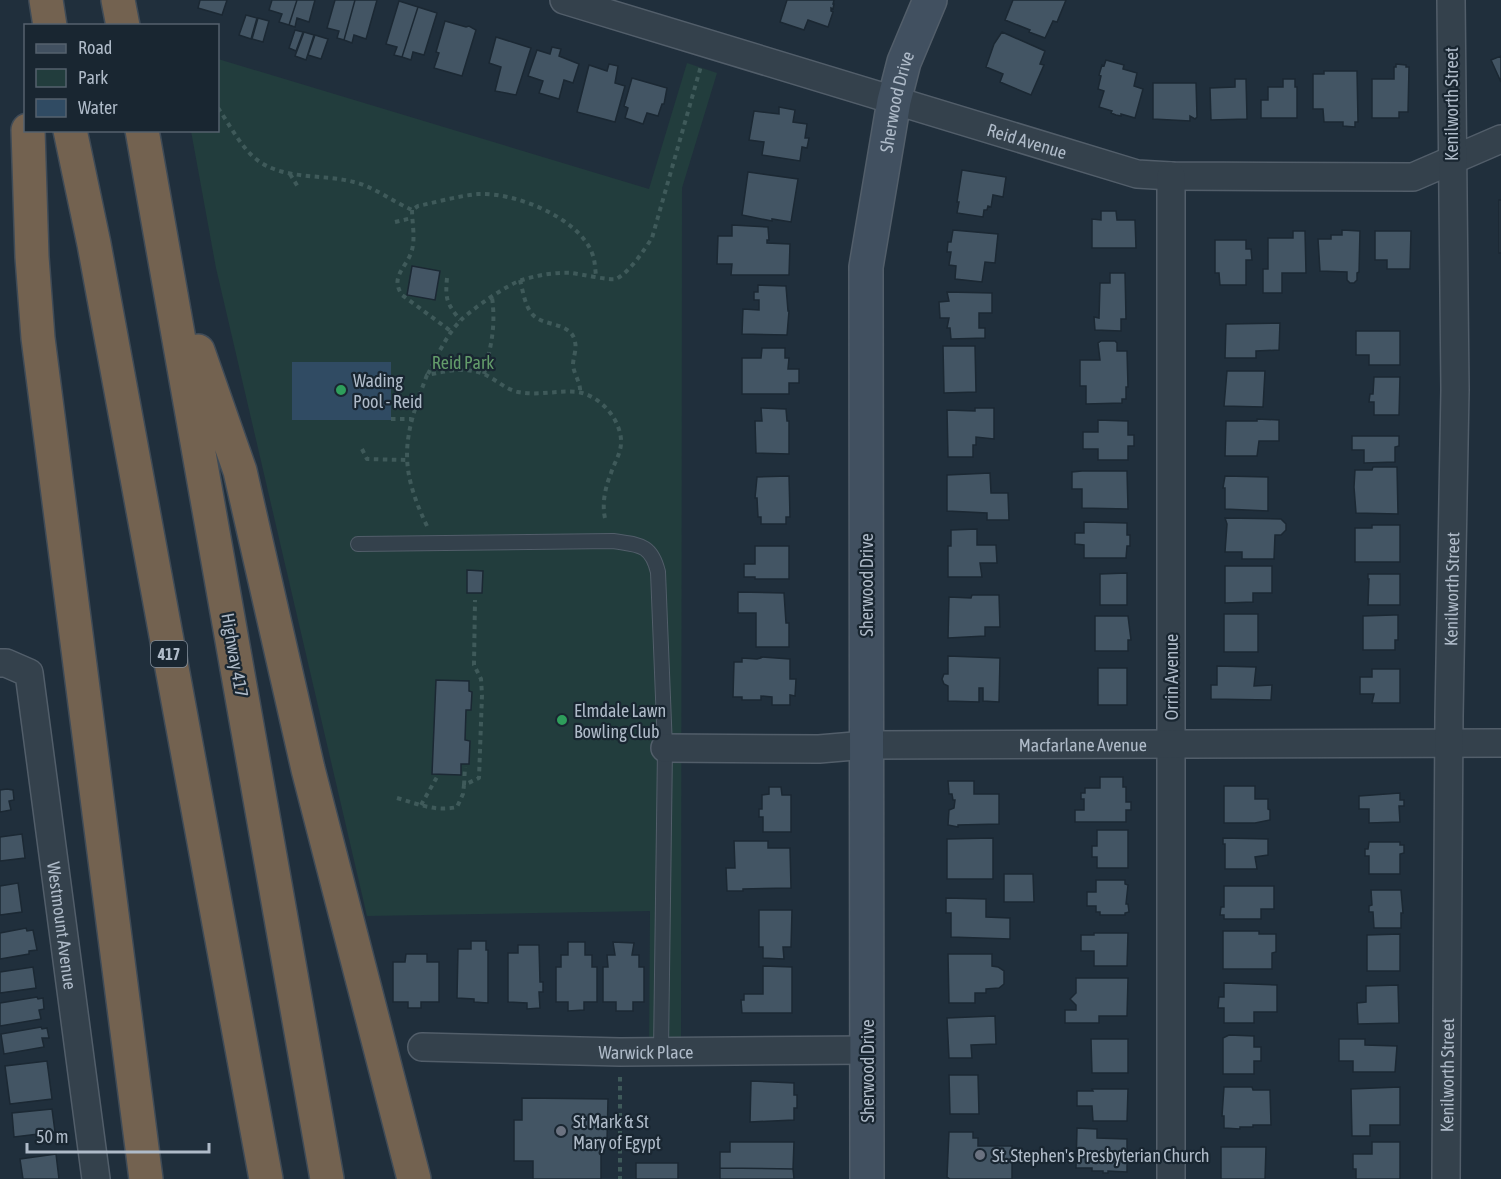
<svg xmlns="http://www.w3.org/2000/svg" width="1501" height="1179" viewBox="0 0 1501 1179" font-family="'Asap Condensed',sans-serif">
  <rect width="100%" height="100%" fill="#202f3c"/>
  <path fill="#223d3d" d="M218,59L649,189L687,63L717,73L682,188L681,1051H649L650,911L367,916L216,268L191,131L218,130Z"/>
  <path fill="#304b63" d="M292,362H391V420H292Z"/>
  <path fill="#435564" stroke="#1b2833" stroke-width="1.5" d="M200,0H227L222,15L198,8Z
    M272,0H297L289,25L279,22L282,14L269,10Z
    M297,0H315L309,22L297,18L295,27L289,25Z
    M335,0H355L344,40L337,38L339,31L327,28Z
    M355,0H377L366,39L354,35L352,43L344,40Z
    M787,0H834L833,4H834L833,9L831,8V11L833,12L828,27L808,20L804,30L780,22Z
    M1013,0H1066L1057,22L1053,21L1045,38L1029,32L1030,30L1005,20Z
    M399,1L418,7L402,57L394,55L397,47L386,44Z
    M418,7L437,13L424,55L413,52L411,60L402,57Z
    M246,15L257,18L251,39L239,35Z
    M258,18L269,21L263,42L252,39Z
    M445,21L466,27L469,26L476,30L462,76L434,68L439,53L436,52Z
    M295,30L303,32L296,51L289,48Z
    M304,32L314,35L306,60L295,56Z
    M1002,32L1045,51L1040,64L1044,65L1031,95L1000,82L1003,74L986,67L994,44Z
    M315,35L328,39L321,59L308,55Z
    M496,37L531,48L516,95L495,91L501,67L489,63Z
    M552,47L561,49L559,56L579,64L573,83L564,80L559,99L539,93L543,81L528,76L537,50L550,54Z
    M1501,56V82L1491,60Z
    M1106,60L1124,65L1123,69L1137,73L1134,86L1143,89L1135,118L1121,114V116L1116,115L1111,113L1112,111L1099,107L1104,91L1098,89L1101,76L1099,75L1102,65L1104,66Z
    M609,64L618,66L615,83L625,86L615,122L577,112L589,65L607,71Z
    M1396,64L1406,65V67H1409L1408,112H1399V118H1372V79H1394V67H1396Z
    M1324,71H1357L1358,122H1355V127L1343,126V122H1324L1323,109H1313V74H1324Z
    M632,78L667,88L664,104H662L658,116L647,113L643,124L625,118L628,108L624,106Z
    M1235,79H1246L1247,119L1211,120L1210,88L1235,87Z
    M1283,79H1295V87H1297V118H1261V100H1268V87H1283Z
    M1153,83H1196L1197,117L1195,119L1190,116V121L1153,119Z
    M779,107L795,110L793,122L807,124L805,138H809L807,148L802,147L800,161L762,155L764,142L749,140L754,111L779,114Z
    M962,170L1006,177L1003,197L993,195L991,207L988,206L987,210H984L983,217L957,213L959,202H957Z
    M748,172L798,179L791,222L772,219V221L742,215Z
    M1499,200H1501V253H1499Z
    M1101,211H1116L1117,220H1135L1136,248H1092V219L1101,220Z
    M732,225L768,227L769,240H767V243L790,244L789,275H731L732,264H717L718,236H732Z
    M953,230L998,234L995,263L985,262L982,282L955,279L956,266L949,265L951,252H947L948,242H951Z
    M1342,230L1360,231L1359,272L1357,273V280L1354,283H1350L1347,280V272L1320,271L1318,239H1331V235H1342Z
    M1293,231H1305L1306,273H1282V293H1263V269H1268V238H1293Z
    M1375,231H1411L1410,269H1387V260H1375Z
    M1215,240H1246V249H1251L1252,260H1246V285H1220L1219,273H1215Z
    M412,266L440,271L435,300L407,295Z
    M1110,273H1125L1126,319H1121V331L1095,330L1094,317L1099,318L1100,283H1110Z
    M758,285L786,286L788,311H789L787,335L742,334L743,309L759,310V300H754V292H758Z
    M947,292L992,293V313H979V328H985V338L951,339L950,328H947L949,318H940L939,302L949,301Z
    M1280,323L1279,350L1256,351V358H1225L1226,324Z
    M1356,331H1400V365H1369V355H1356Z
    M1101,341H1115L1117,343V351H1127L1128,387H1126V399H1122V403L1086,404V386H1080V360H1100L1098,343Z
    M943,346H975L976,392L944,393Z
    M762,348H785V358H789L788,369H799V383H789V394H742V358H761Z
    M1227,371H1265L1263,407L1224,406Z
    M1374,377H1400L1399,415H1374V402H1369L1370,394H1373Z
    M761,408L786,409L787,421H789V454L756,453L755,421H762Z
    M975,408H994V439L976,437V445H973V457H948L947,410L975,411Z
    M1257,419L1279,420V441H1259L1257,456H1225L1226,421H1257Z
    M1098,420L1128,421V435H1134V446H1128V460H1098V449H1083V432H1098Z
    M1352,436H1399V446L1395,447V462L1364,463V450H1352Z
    M1373,467H1397L1398,514L1356,513L1354,487L1355,470H1372Z
    M1082,471H1127L1128,509L1082,508V489H1072V472Z
    M990,473L991,493H1008L1009,520H987V513L947,511V475Z
    M789,476L790,517H786V524H761V517H758L757,498H755L757,477Z
    M1225,476L1268,477V511L1225,509V488H1223Z
    M1225,518L1281,519L1286,524V530L1281,535H1275L1274,559H1242V552H1225L1227,524Z
    M1084,522L1127,523V535H1130V546H1127L1126,558H1084V545L1075,544V533H1084Z
    M1372,525H1400V562H1355V528H1372Z
    M977,529V545H996L997,563H980L982,577H948V546H951V530Z
    M755,546H789V579H755V577H744V564H755Z
    M1225,566H1272V593H1253V602L1225,603Z
    M467,570L483,571L482,593H467Z
    M1127,573V605H1100V574Z
    M1368,574H1400V605H1368L1369,579H1368Z
    M738,592L784,593L786,623H789V647H756V613H738Z
    M972,595H999L1000,627H985V636L948,638L949,597L971,598Z
    M1224,614H1258V652H1224Z
    M1393,615H1398V640H1395V650H1363V616Z
    M1095,616H1128L1131,640H1128V651H1095Z
    M948,656L1000,658L999,702L983,701V688H979V702L948,701V686L944,684L942,679L944,674H948Z
    M761,657L790,659V679H796L795,696L790,695V705H772V697L761,696V700H742V697H733L734,662H742V658L757,659L761,658Z
    M1217,666L1256,667L1254,686L1272,685L1271,700L1211,699V685H1217Z
    M1098,668H1127V705H1098Z
    M1372,669H1400V703H1372L1374,694H1360V677H1372Z
    M436,680L469,681V691L472,692L471,710H466L465,740L470,741L469,764H461V775L432,774Z
    M1100,777H1123V787H1126V802H1131V810H1126V822H1075V810H1084V799H1081V793H1085V788H1100Z
    M948,781H974V794H999V824L958,825V827L948,825L949,810L954,808L955,800H953L952,794H949Z
    M1224,786H1255V799H1268V809L1270,810V820L1255,823H1224Z
    M769,787H781L782,795H791V832H763V817H759V809H762V795L769,794Z
    M7,789L13,790L14,800L9,801L11,810L0,812V790Z
    M1400,793V800H1404V806H1399L1400,822L1369,823V809H1359V796Z
    M1097,830H1128V868H1097V857H1092V846H1097Z
    M22,834L25,858L0,861V837Z
    M993,838V879H947V839Z
    M1223,838L1268,839V855L1255,857L1257,869H1225V844H1223Z
    M734,841H768V848H790L791,888L743,889V891H727L726,868H735Z
    M1369,842H1400V845H1404V853L1400,854V874H1369V856H1365V849H1368Z
    M1004,874H1033L1034,902H1004Z
    M1096,880H1125V884L1128,885L1126,904H1128L1129,912L1125,913V915H1100V912H1096V906H1087V892H1096Z
    M18,883L22,912L0,915V886Z
    M1224,886H1274V909H1261V919H1224V915H1220L1221,907H1224Z
    M1371,890H1401L1403,913H1401V928H1374L1373,912H1369V906L1372,905Z
    M946,898L986,899V917L1010,918V939L951,937V913H946Z
    M759,910H792L791,947H783L784,959L763,958V947H759Z
    M26,928L27,931L33,930L37,950L29,951V954L0,959V933Z
    M1223,931H1259V934H1276V952L1272,953V969H1223Z
    M1094,933H1128L1127,966H1094V951H1081V935H1094Z
    M1400,934V971H1367V935Z
    M471,941H486V950H488V1003L474,1002V999L457,998L458,949H471Z
    M568,942H585V955H592V967H597V1002H584V1010L568,1011V1002H556V967H561V955H568Z
    M613,942L634,943L632,955H639V967H644V1002H633V1011H616V1002H603V967H608L607,955H615Z
    M518,945H539L540,982H543V992H539L540,1008L527,1009V1003L508,1002V953H518Z
    M406,954H427V962H439V1002H421V1008H408V1002H393V962H405Z
    M948,954H992V966L998,967L1004,971V984L999,988L986,989V993H975V1003H949Z
    M763,966L792,967V1013H742L741,1000H744V994H763Z
    M33,967L36,988L0,993V972Z
    M1076,978H1128L1127,1016H1099V1023H1065V1010H1076V1005L1070,999L1076,993Z
    M1224,983L1277,985V1012H1254V1023H1224V1008H1218L1219,997H1224Z
    M1398,985L1399,1023L1358,1024L1357,1003L1366,1002V986Z
    M37,997L38,999L43,998L44,1009L39,1010L41,1019L0,1026V1003Z
    M995,1016L996,1044L971,1045L972,1058H949L947,1018Z
    M41,1027L42,1029L47,1028L49,1038H42L44,1047L4,1054L1,1034Z
    M1229,1035L1254,1036V1047H1261V1061H1254V1074H1223V1038Z
    M1091,1039H1128V1073H1092Z
    M1339,1039H1365V1045L1397,1046L1395,1072H1353V1061H1339Z
    M47,1061L52,1099L10,1104L5,1066Z
    M949,1075H978L979,1114H950Z
    M751,1081L794,1083V1095H797V1108H794V1120L750,1122Z
    M1224,1087H1252L1253,1090H1270L1271,1125H1253V1127H1240V1129L1224,1128V1116H1222Z
    M1400,1087V1125H1370V1136H1352L1351,1089Z
    M1092,1089H1128L1127,1121H1093L1092,1106H1077V1091H1093Z
    M522,1098L608,1099L607,1141H601V1179H533V1161H514V1120H522Z
    M52,1109L55,1132L14,1137L12,1113Z
    M1077,1128L1097,1129V1138L1127,1139V1172L1108,1171V1173H1103V1171H1092V1168H1076Z
    M949,1132H973V1138H978V1146H1012V1179H950L947,1177Z
    M730,1142H794L793,1169L720,1168V1152H730Z
    M1372,1142H1400V1179H1356V1169H1353V1154H1372Z
    M1221,1147H1266L1265,1179H1221Z
    M56,1154L59,1179H23L20,1159Z
    M636,1163H678V1179H636Z
    M720,1168L793,1169L794,1179H720Z"/>
  <g fill="none" stroke-linecap="round" stroke-linejoin="round">
    <g stroke="#525e6a" stroke-width="16">
      <path id="lane" d="M358,544L613,541C638,545 651,543 658,572L665,748L661,1051"/>
    </g>
    <g stroke="#525e6a" stroke-width="30">
      <g id="street">
        <path id="s1" d="M564,0L1137,174L1171,176L1413,177L1501,139"/>
        <path d="M1171,176V1179"/>
        <path id="s2" d="M0,663H6L29,673L96,1179"/>
        <path id="s3" d="M665,748L819,749L866,745L1501,743"/>
        <path id="s4" d="M422,1047L620,1052L868,1050"/>
        <path id="s5" d="M1446,1179L1449,717L1455,390L1451,0"/>
      </g>
    </g>
    <g stroke="#525e6a" stroke-width="36">
      <g id="secondary">
        <path id="s6" d="M867,1179L866,267L894,101L904,62L930,0"/>
      </g>
    </g>
    <g stroke="#3f4b57" stroke-width="36">
      <path id="highway" d="M46,0L50,26
        M118,0L123,26
        M28,130L32,257L38,338L146,1179
        M70,130L94,244L266,1179
        M142,130L327,1179
        M198,351L240,471L308,769L414,1179"/>
    </g>
    <path stroke="#3f5a5a" stroke-width="4" stroke-dasharray="4.5 4.5" stroke-linecap="butt" d="M218,108C230,125 242,150 260,162C287,180 324,174 354,182C372,186 394,202 412,210L418,206C437,202 458,196 478,194C514,192 578,217 592,253C595,260 595,268 596,276
      M290,174L298,187
      M412,210C412,223 416,240 411,253C405,269 390,277 402,295L452,332
      M395,222L412,218
      M447,278C445,300 447,303 460,320
      M520,280C523,291 525,307 533,315C545,327 572,322 575,342C577,349 573,358 573,365C574,375 581,383 580,392
      M428,374C437,356 447,334 461,320C472,309 508,284 522,280C538,275 555,272 572,273C580,274 612,281 616,279C630,272 644,250 652,238L701,66
      M484,374C491,346 496,327 492,297
      M391,419H411
      M362,449L367,459L406,460
      M427,526C397,464 404,436 427,375C447,371 467,366 486,375C496,380 507,390 518,392C538,396 557,390 577,392C599,395 619,417 621,439C622,452 615,461 611,473C605,488 601,506 606,522
      M464,785L465,767
      M397,798C418,804 436,812 457,807L463,794L464,785L479,778L482,695L481,679L474,665L475,600
      M421,805L437,777
      M620,1077V1179"/>
    <use href="#lane" stroke="#34414c" stroke-width="14"/>
    <use href="#street" stroke="#34414c" stroke-width="27"/>
    <use href="#secondary" stroke="#415060" stroke-width="33"/>
    <use href="#highway" stroke="#736250" stroke-width="33"/>
  </g>
  <g fill="#2e9e5b" stroke="#192631" stroke-width="2">
    <circle cx="341" cy="390" r="6"/>
    <circle cx="562" cy="720" r="6"/>
  </g>
  <g fill="#6b7280" stroke="#192631" stroke-width="2">
    <circle cx="561" cy="1131" r="6"/>
    <circle cx="980" cy="1155" r="6"/>
  </g>
  <g text-anchor="middle" dominant-baseline="central" stroke-width="4.5" stroke-linejoin="round" paint-order="stroke">
    <rect fill="#192631" stroke="#828e9b" stroke-width="1.5" x="151" y="641" width="36" height="26" rx="4.5"/>
    <g font-size="16" font-weight="bold" fill="#afbbc9">
      <text x="169" y="654">417</text>
    </g>
    <g font-size="18" fill="#afbbc9" stroke="#192631">
      <text stroke="none"><textPath href="#s6" startOffset="1080">Sherwood Drive</textPath></text>
      <text transform="translate(1451 104) rotate(-90)">Kenilworth Street</text>
      <text stroke="none"><textPath href="#s1" startOffset="484">Reid Avenue</textPath></text>
      <text transform="translate(866 585) rotate(-90)">Sherwood Drive</text>
      <text stroke="none"><textPath href="#s5" startOffset="590">Kenilworth Street</textPath></text>
      <text transform="translate(235 655) rotate(80)">Highway 417</text>
      <text transform="translate(1171 677) rotate(-90)">Orrin Avenue</text>
      <text stroke="none"><textPath href="#s3" startOffset="418">Macfarlane Avenue</textPath></text>
      <text stroke="none"><textPath href="#s2" startOffset="286">Westmount Avenue</textPath></text>
      <text stroke="none"><textPath href="#s4" startOffset="224">Warwick Place</textPath></text>
      <text transform="translate(867 1071) rotate(-90)">Sherwood Drive</text>
      <text stroke="none"><textPath href="#s5" startOffset="104">Kenilworth Street</textPath></text>
    </g>
    <g font-size="18" fill="#639c6a" stroke="#192631">
      <text x="463" y="362">Reid Park</text>
    </g>
    <g font-size="18" fill="#afbbc9" stroke="#192631" text-anchor="start">
      <text x="353" y="380">Wading<tspan x="353" dy="21">Pool - Reid</tspan></text>
      <text x="574" y="710">Elmdale Lawn<tspan x="574" dy="21">Bowling Club</tspan></text>
      <text x="573" y="1121">St Mark &amp; St<tspan x="573" dy="21">Mary of Egypt</tspan></text>
      <text x="992" y="1155">St. Stephen's Presbyterian Church</text>
    </g>
  </g>
  <rect x="24" y="24" width="195" height="108" fill="#192631" stroke="#55626e" stroke-width="1.5"/>
  <rect x="36" y="44" width="30" height="9" fill="#415060" stroke="#55626e" stroke-width="1.5"/>
  <text x="78" y="54" font-size="18" fill="#afbbc9">Road</text>
  <rect x="36" y="69" width="30" height="18" fill="#223d3d" stroke="#55626e" stroke-width="1.5"/>
  <text x="78" y="84" font-size="18" fill="#afbbc9">Park</text>
  <rect x="36" y="99" width="30" height="18" fill="#304b63" stroke="#55626e" stroke-width="1.5"/>
  <text x="78" y="114" font-size="18" fill="#afbbc9">Water</text>
  <path d="M27 1143v9h182v-9" fill="none" stroke="#afbbc9" stroke-width="3"/>
  <text x="36" y="1143" font-size="18" fill="#afbbc9" stroke="#192631" stroke-width="4.5" paint-order="stroke">50 m</text>
</svg>
